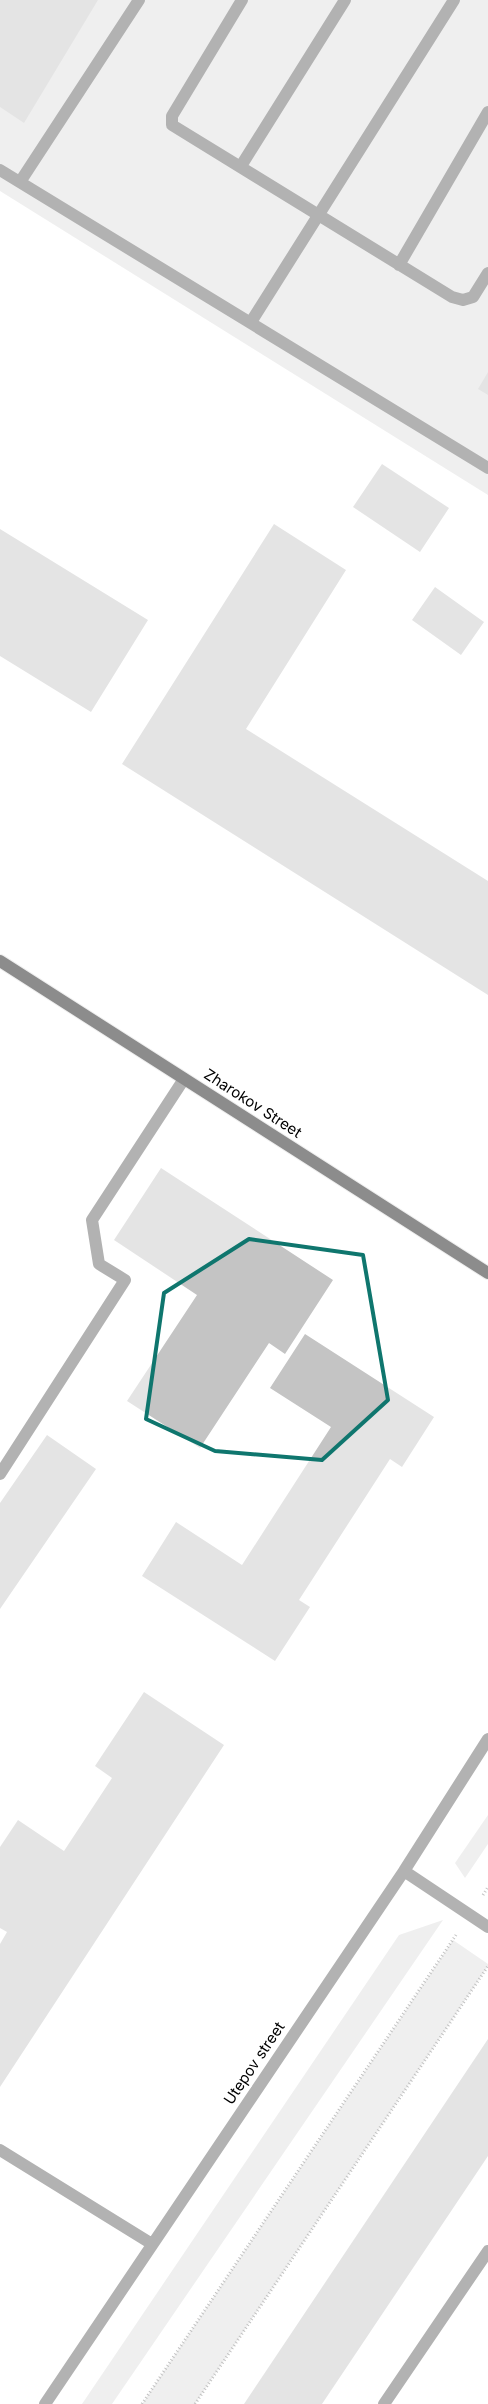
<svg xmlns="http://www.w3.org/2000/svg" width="488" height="2404" viewBox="0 0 488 2404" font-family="Inter,sans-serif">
  <rect width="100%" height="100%" fill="#fff"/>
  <path fill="#dcdcdc" d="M0,0H488V495L0,191Z
    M488,1815V1844L465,1878L455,1863Z
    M443,1920L112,2404H82L399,1935Z
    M453,1940L488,1964V1966L195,2404H142Z"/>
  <path fill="#c4c4c4" d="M0,0H98L24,123L0,107Z
    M488,372V395L478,389Z
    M382,464L449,508L420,552L353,507Z
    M274,524L346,570L246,729L488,881V995L122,764Z
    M0,529L148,620L91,712L0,656Z
    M435,587L484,622L461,655L412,620Z
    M161,1168L333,1280L285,1354L269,1343L200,1448L127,1401L197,1295L114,1240Z
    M305,1334L434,1417L402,1467L390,1459L299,1600L310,1607L275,1661L142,1576L176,1522L242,1565L331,1427L270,1388Z
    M47,1435L96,1469L0,1609V1503Z
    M144,1692L224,1745L0,2087V1944L7,1932L0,1928V1847L18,1820L64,1851L112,1778L95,1766Z
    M488,2039V2156L322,2404H244Z"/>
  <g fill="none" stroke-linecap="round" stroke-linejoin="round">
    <g stroke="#dbdbdb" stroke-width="14">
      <path id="major" d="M0,961L488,1273"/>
    </g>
    <path stroke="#777" stroke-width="3" stroke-dasharray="1 2.5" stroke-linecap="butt" d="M483,1895L488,1887
      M142,2404L456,1935
      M195,2404L488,1966"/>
    <path stroke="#555" stroke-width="12" d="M242,0L172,116V125L452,297L463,300L473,297L488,273
      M241,166L345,0
      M0,170L488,468
      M20,182L139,0
      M399,265L488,112
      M251,322L454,0
      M0,1474L125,1280L99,1264L92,1220L184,1079
      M404,1871L488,1927
      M0,2150L152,2244
      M45,2404L404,1871L488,1739
      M384,2404L488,2251"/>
    <use href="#major" stroke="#000" stroke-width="12"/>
  </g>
  <path d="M0 0H488V2404H0ZM249,1239L363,1255L388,1400L322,1460L215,1451L146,1419L164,1293Z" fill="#fff" fill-opacity=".55" fill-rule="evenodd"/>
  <path fill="none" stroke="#0f766e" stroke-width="4" stroke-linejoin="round" d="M249,1239L363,1255L388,1400L322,1460L215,1451L146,1419L164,1293Z"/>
  <g text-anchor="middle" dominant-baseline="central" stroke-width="5" stroke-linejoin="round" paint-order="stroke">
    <g font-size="15" fill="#000" stroke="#fff">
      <text transform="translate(253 1103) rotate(33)">Zharokov Street</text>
      <text transform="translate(254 2063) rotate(-56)">Utepov street</text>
    </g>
  </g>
</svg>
